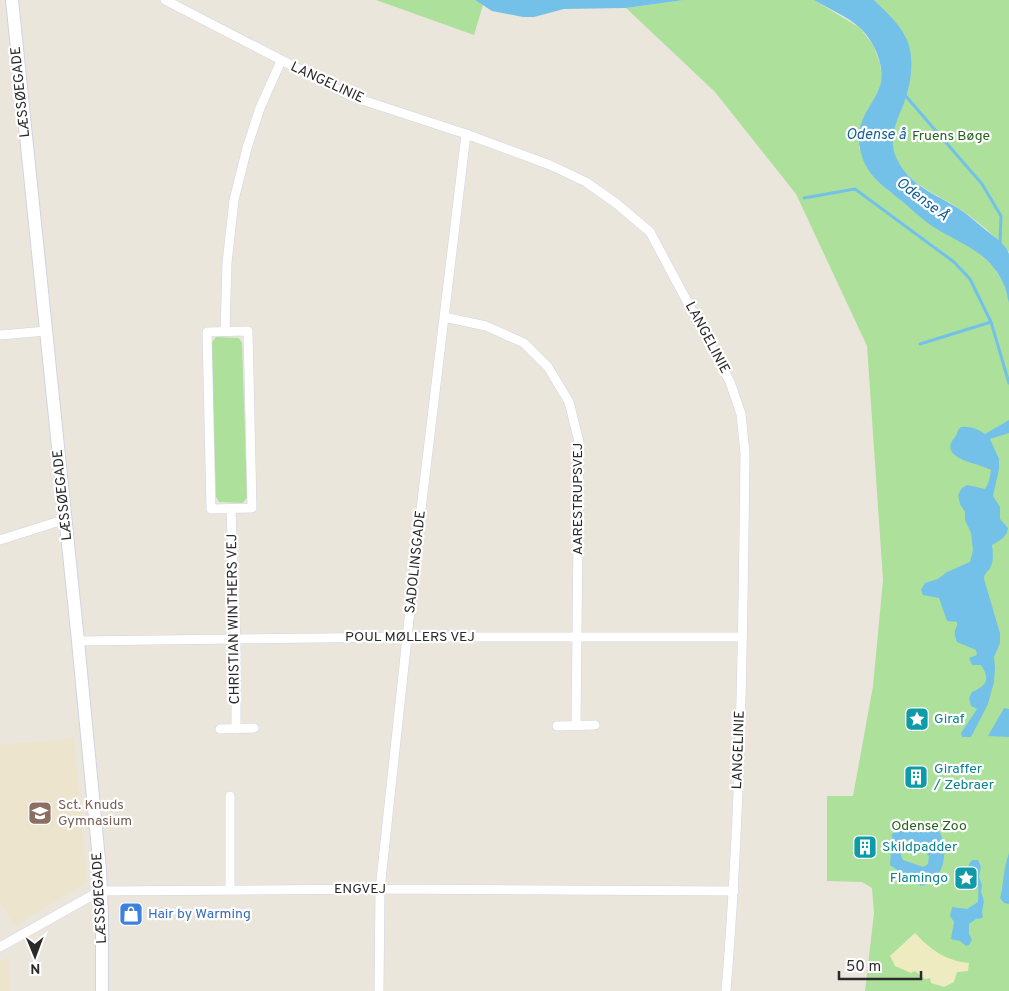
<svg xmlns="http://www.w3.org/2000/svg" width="1009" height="991" viewBox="0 0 1009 991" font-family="Overpass,sans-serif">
  <rect width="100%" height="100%" fill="#ebe6dc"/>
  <path fill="#ece4cc" d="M74,738L87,882L15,926L0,903V745Z
    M9,957V991H0V962Z"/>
  <path fill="#ade09b" d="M376,0H475L483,5L474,35Z
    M684,0H814L860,28L873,45L880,63L882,77L880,87L861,124L859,148L883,186L930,224L972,247L993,266L1003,282L1009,301V991H865L874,913L872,888L862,882L827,881V796H853L873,686L883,580L867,346L796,194L715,92L626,8Z
    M874,0H1009V252C996,236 977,221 960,209C933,191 895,180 892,142C891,122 905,105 909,86L895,22Z
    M216,337L239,338L242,343L247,494V498L242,503L219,502L216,497L211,346L212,342Z"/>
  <path fill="#efebc0" d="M915,933C931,950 946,961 969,963L968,971L957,972L954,982L944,987L931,983L930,978L925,979L915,971L911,973L895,966L890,956Z"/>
  <path fill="#73c1e9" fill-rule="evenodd" d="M475,0H684L626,8L564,9L534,17H523L492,11Z
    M814,0H874C885,11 899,23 906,38C914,54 912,77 907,94C901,116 885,135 897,159C909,185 935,194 958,208C970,216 980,226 991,234C997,239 1007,246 1009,254C1009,264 1009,291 1009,303C1007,296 1006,288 1002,281C988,250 955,242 929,224C917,215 906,204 894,195C883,186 871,177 865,164C860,153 856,137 861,124C865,111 875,100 880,86C886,67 874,41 860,28C847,16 829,9 814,0Z
    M1009,420V433L990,439L999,459V469L993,496L1000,507V519L1008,528C1007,537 999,541 992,545C993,553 994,561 990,568C987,573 984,573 984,579L1000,633V643L994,657L995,667L994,682L988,704L971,737H962L961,733L977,709L971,706L969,698L972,692C986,686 991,680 981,665H972L969,658L977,655L976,650L957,642C955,636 953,632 957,626V622L947,621L939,598L923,595L921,590L925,583L938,579L947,572L970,562L973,550L971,533L965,520V512L960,504L958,495L962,488L967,485L985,489C989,483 990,477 991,470C980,463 936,459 955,437C958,433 957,430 961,427C970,426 978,429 985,434Z
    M1004,708L1009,709V737L988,736Z
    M901,823L920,824L930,829L937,828C950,846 946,882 921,886L890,865L892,834L902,829ZM904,840L914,841L929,856L928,864L923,867L903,860C899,853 901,846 904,840Z
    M1009,853V904L1004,903L1000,898C1004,883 1003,869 1009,853Z
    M972,860H978L981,867L979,877L982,885L981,892L984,901L982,912L983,918L976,919L969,924V934L972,940L969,945L966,946L960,941L951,939L954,922L950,916L952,907L967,909L978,902C978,897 979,890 978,885C975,875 962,872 972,860Z"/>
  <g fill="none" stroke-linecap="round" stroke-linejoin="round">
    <path stroke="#73c1e9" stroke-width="3" d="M904,94L982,184L1001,216L1000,244
      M804,198L855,189L954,262L970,279L991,322L1009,383
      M920,344L991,322"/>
    <g stroke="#d2d3e2" stroke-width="10">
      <path id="street" d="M165,0L353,97L466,134L550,165L586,182L617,204L650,232L730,382L741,414L745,453C743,632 741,812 726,991
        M444,317L486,326L524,343L548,367L569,402L579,442L576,725
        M248,331L252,508L211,509L207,332Z
        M225,332L227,263L234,200L247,148L260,108L281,61
        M0,335L46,331
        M231,509L236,645V729
        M0,540L66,519
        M78,641L407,637H742
        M557,726L595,725
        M220,729L254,728
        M230,796V890
        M0,947L100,891L380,889L734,891
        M379,991L380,889L419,526L466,134"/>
    </g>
    <g stroke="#d2d3e2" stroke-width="14">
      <path id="secondary" d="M12,0L78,641L100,870L102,915V991"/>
    </g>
    <use href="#street" stroke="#fff" stroke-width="9"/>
    <use href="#secondary" stroke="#fff" stroke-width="12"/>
  </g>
  <defs>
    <g id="sight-square" transform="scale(1.25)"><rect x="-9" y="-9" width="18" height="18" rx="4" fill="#0f9aa8" stroke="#fff"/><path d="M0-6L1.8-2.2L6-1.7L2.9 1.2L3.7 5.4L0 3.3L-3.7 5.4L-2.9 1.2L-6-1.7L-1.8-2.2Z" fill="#fff"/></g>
    <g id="building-square" transform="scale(1.25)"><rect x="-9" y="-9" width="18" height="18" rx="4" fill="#0f9aa8" stroke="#fff"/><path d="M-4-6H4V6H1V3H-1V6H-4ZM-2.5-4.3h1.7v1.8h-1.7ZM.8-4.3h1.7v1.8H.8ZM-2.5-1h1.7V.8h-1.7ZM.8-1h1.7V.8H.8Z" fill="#fff"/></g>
    <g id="university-square" transform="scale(1.25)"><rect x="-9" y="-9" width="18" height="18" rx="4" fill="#8d6e63" stroke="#fff"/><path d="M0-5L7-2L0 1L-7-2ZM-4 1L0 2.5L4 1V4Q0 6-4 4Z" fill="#fff"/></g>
    <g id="shop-square" transform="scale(1.25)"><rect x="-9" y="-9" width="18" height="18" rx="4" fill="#3f7fe0" stroke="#fff"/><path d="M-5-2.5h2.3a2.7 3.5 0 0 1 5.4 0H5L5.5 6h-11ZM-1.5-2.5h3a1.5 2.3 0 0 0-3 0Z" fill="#fff"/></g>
  </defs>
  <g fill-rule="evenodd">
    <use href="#sight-square" x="917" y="719"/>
    <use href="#building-square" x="916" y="777"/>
    <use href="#university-square" x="40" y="813"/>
    <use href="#building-square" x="865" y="847"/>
    <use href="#sight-square" x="966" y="878"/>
    <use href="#shop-square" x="131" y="914"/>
  </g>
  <g text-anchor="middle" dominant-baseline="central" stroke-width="4.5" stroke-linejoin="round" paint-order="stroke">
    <g font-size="14" fill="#2a2a2a" stroke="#fff">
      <text transform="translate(327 83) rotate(25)">LANGELINIE</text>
      <text transform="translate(21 92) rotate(-96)">LÆSSØEGADE</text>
      <text transform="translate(707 338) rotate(62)">LANGELINIE</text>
      <text transform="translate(63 495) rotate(-96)">LÆSSØEGADE</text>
      <text transform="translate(578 499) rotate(-90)">AARESTRUPSVEJ</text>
      <text transform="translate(416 562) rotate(-84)">SADOLINSGADE</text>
      <text transform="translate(234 619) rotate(-91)">CHRISTIAN WINTHERS VEJ</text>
      <text x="410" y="637">POUL MØLLERS VEJ</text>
      <text transform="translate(739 750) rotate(-88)">LANGELINIE</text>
      <text x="360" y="889">ENGVEJ</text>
      <text transform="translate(100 898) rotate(-93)">LÆSSØEGADE</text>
    </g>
    <g font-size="14" fill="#26631d" stroke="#fff">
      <text x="951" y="136">Fruens Bøge</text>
      <text x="929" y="826">Odense Zoo</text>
    </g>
    <g font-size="14" fill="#0d838f" stroke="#fff" text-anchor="start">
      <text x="934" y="719">Giraf</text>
      <text x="934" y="769">Giraffer<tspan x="934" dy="16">/ Zebraer</tspan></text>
      <text x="882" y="847">Skildpadder</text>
      <text x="948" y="878" text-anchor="end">Flamingo</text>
    </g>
    <g font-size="14" fill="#785e54" stroke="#fff" text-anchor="start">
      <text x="58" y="805">Sct. Knuds<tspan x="58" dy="16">Gymnasium</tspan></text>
    </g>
    <g font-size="14" fill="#366cbe" stroke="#fff" text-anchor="start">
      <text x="148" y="914">Hair by Warming</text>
    </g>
    <g font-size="15" font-style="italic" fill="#135e94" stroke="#fff">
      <text x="876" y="135">Odense å</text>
      <text transform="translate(922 200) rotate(37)">Odense Å</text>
    </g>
  </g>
  <g transform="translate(35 956) rotate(179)" stroke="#ffffff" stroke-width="4" paint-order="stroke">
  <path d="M0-4L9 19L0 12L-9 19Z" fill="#2a2a2a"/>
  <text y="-8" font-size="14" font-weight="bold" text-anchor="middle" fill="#2a2a2a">N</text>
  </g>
  <path d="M839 971v8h82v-8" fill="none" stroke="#2a2a2a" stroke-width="2.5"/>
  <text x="846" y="971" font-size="15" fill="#2a2a2a" stroke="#ffffff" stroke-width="4" paint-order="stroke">50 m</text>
</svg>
